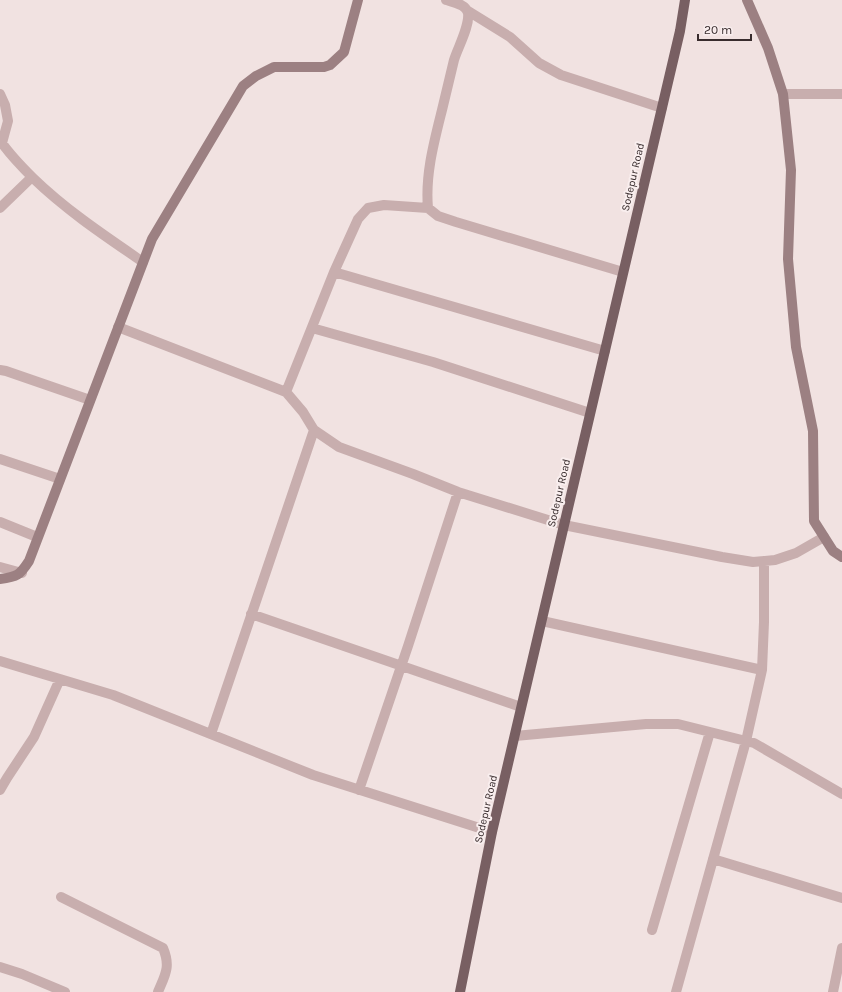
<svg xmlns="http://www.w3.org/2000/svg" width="842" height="992" viewBox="0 0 842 992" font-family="Karla,sans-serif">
  <rect width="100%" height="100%" fill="#f1e2e1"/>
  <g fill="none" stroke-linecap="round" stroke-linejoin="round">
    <path stroke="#c8aeae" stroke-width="10" d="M446,0C453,2 466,4 468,13C470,26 458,47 454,60C450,76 446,93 442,110C434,142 425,175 428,208L438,216L456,222L623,272
      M468,11L510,37L539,63L561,75L662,108
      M0,94L5,105L8,121L2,143C11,156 22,167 33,178C66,210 105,236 143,262
      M783,94H842
      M0,208L32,177
      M334,272L605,351
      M118,327L286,392L303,412L314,430L339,447L413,474L458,492L564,525L722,557L753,562L775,560L796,553L824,537
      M312,328L433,362L590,413
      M0,370L6,371L90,400
      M286,392L334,272L358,219L368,208L384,205L428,208
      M0,459L60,479
      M0,522L37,537
      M0,567L22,573
      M251,614L521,707
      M542,621L762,670
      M0,661L113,695L313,775L492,832
      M211,734L314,430
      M515,736L646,724H678L754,743L842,794
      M0,790L7,778L34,737L60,679
      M359,790L408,646L458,492
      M713,859L842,898
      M61,897L163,948C171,967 165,975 158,992
      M652,930L710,732
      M0,967L22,974L65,992
      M676,992L746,741L762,670L764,622V561
      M833,992L842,948"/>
    <path stroke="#9c8082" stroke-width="10" d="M747,0L768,48L783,94L791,170L788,259L796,347L813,431L814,521L833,551L842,557
      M0,579C17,577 20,575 29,561L152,239L243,86L256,76L274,67H324L330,65L344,52L358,0"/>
    <path stroke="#785f62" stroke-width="10" d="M460,992L492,832L680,31L685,0"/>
  </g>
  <g text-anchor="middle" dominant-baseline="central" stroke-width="4" stroke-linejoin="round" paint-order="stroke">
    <g font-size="11" fill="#382c2d" stroke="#f9eeee">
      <text transform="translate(633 177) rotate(-77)">Sodepur Road</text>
      <text transform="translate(559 493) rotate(-77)">Sodepur Road</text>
      <text transform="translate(486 809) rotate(-77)">Sodepur Road</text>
    </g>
  </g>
  <path d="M698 34v6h53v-6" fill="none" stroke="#382c2d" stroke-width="2"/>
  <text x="704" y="34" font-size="12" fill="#382c2d" stroke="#f9eeee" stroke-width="3" paint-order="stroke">20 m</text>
</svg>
